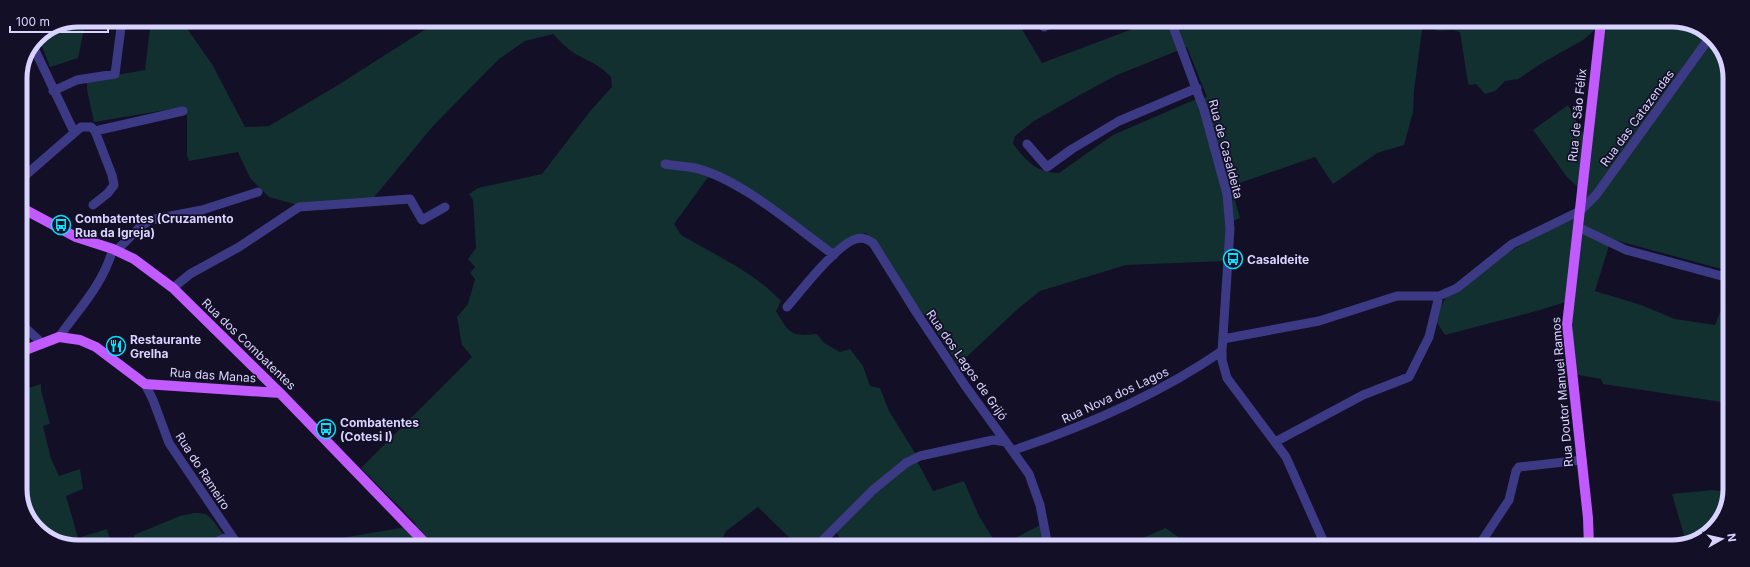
<svg xmlns="http://www.w3.org/2000/svg" width="1750" height="567" viewBox="0 0 1750 567" font-family="Inter,sans-serif">
  <rect width="100%" height="100%" fill="#130f26"/>
  <path fill="#12302f" fill-rule="evenodd" d="M78,20H86L78,58L50,67L38,36Z
    M151,20H181L212,64L245,127L269,126L338,85L440,20L1017,21L1042,63L1138,27V21L1605,22V25L1629,28L1682,27L1710,45L1714,39L1716,40L1730,74L1729,271L1611,239L1595,291L1641,305L1675,319L1715,325L1721,310L1729,312L1728,403L1603,384L1601,379L1573,374L1572,300L1540,310L1445,335L1436,321C1439,315 1440,307 1444,301C1456,279 1529,240 1553,228C1566,222 1571,223 1583,213L1584,193L1567,177L1533,130L1568,105L1589,144L1596,29L1583,40L1542,63L1518,79L1505,81L1495,91L1485,94L1476,84L1469,85L1468,83L1460,32L1453,30L1438,31L1425,25L1422,30L1414,91L1413,112L1404,145L1377,153L1333,184L1315,157L1231,186L1240,218L1227,224L1226,261L1126,265L1040,291L1020,307L958,365L929,320L916,306L880,249L866,233L859,235L833,251L770,205L711,173L674,224L681,235C715,255 754,272 781,301L776,311C789,333 791,337 817,334L824,343L840,352L850,349L863,366L870,386L880,388L889,411L915,453L917,461L933,491L964,481L979,516L994,540H1012L1042,524L1046,546H843L837,533L828,535L814,546H798L758,507L726,531L719,546L299,545L413,526L416,524L361,468L472,357L462,345L457,317L468,304L475,279L470,273L475,267L468,259L476,248L473,200L469,194L478,188L542,174L591,110L612,87L611,77C599,64 589,62 574,53C566,48 560,41 553,34L525,41L499,59L433,126L371,201L305,207L269,197L250,178L238,152L189,161L187,155V116L184,107L94,122L87,90V80L145,70ZM1187,47L1207,97L1194,100L1113,135L1059,173C1035,172 1027,161 1013,144L1015,136L1034,121L1078,96L1117,75Z
    M20,369L24,375L26,389L41,384V390L50,424L43,426L51,459L59,476L80,469L83,489L66,496L78,538L107,529L111,545H63L34,527L20,493Z
    M1712,490L1728,492V504L1707,535L1686,542L1672,494Z
    M194,513C198,513 204,513 207,515C218,522 223,542 236,545H136L134,535L180,516Z
    M1166,528L1182,540L1188,546H1124Z
    M1510,541L1583,544V547H1501Z"/>
  <g fill="none" stroke-linecap="round" stroke-linejoin="round">
    <path stroke="#3d3a85" stroke-width="9" d="M1171,21L1204,110L1227,194L1230,229L1222,351V360L1227,378L1286,457L1326,547
      M1044,27L1055,21
      M33,46L74,132
      M53,91L77,80L115,74L122,20
      M95,131L183,111
      M1027,144L1047,167L1072,149L1119,121L1197,88
      M665,164C675,166 685,166 695,168C741,179 795,227 834,255
      M20,180L81,127H91L95,131L112,175L114,185L108,193L93,205
      M1578,227L1626,250L1729,278
      M116,251L139,228L150,220L202,210L258,192
      M173,288L190,274L239,247L299,207L410,199L422,220L445,207
      M787,307C801,291 837,244 856,239C863,237 867,239 873,243L916,312L964,384L1029,474L1040,505L1048,546
      M20,323L43,344
      M59,337C80,307 102,286 113,249
      M1223,339L1319,321L1397,296H1439L1457,288L1512,244L1580,211L1596,195L1710,37
      M145,384L153,400L169,443L238,545
      M1275,442L1363,395L1409,377L1429,337L1439,296
      M1014,450C1086,426 1158,395 1222,351
      M210,545L231,535
      M817,546L873,490L906,463L920,456L993,440L1006,442
      M1478,547L1509,500L1516,471L1519,467L1582,460"/>
    <path stroke="#c25bff" stroke-width="10" d="M20,207L76,237L113,249L134,259L173,288L280,393L427,545
      M20,352L59,337L80,340L96,347L145,384L280,393
      M1589,547L1588,518L1567,325L1601,22"/>
  </g>
  <defs>
    <g id="bus-ring" transform="scale(1)"><circle r="9.5" fill="#130f26" stroke="#00e5ff" stroke-width="1.5"/><path d="M-5-6H5V4H4V6H2V4H-2V6H-4V4H-5ZM-3.5-4V0h7V-4ZM-3.5 1.2v1.5H-2V1.2ZM2 1.2v1.5H3.5V1.2Z" fill="#00e5ff"/></g>
    <g id="restaurant-ring" transform="scale(1)"><circle r="9.5" fill="#130f26" stroke="#00e5ff" stroke-width="1.5"/><path d="M-5-6h1v4h1v-4h1v4h1v-4h1v5L-1.5 .5V6h-2V.5L-5-1ZM5-6V6H3V1.5H1.5Q1.5-4 5-6Z" fill="#00e5ff"/></g>
  </defs>
  <g fill-rule="evenodd">
    <use href="#bus-ring" x="61" y="225"/>
    <use href="#bus-ring" x="1233" y="259"/>
    <use href="#restaurant-ring" x="116" y="346"/>
    <use href="#bus-ring" x="326" y="429"/>
  </g>
  <g text-anchor="middle" dominant-baseline="central" stroke-width="3.5" stroke-linejoin="round" paint-order="stroke">
    <g font-size="12" fill="#d9d4ff" stroke="#130f26">
      <text transform="translate(1577 115) rotate(-84)">Rua de São Félix</text>
      <text transform="translate(1637 118) rotate(-54)">Rua das Catazendas</text>
      <text transform="translate(1226 149) rotate(75)">Rua de Casaldeita</text>
      <text transform="translate(249 344) rotate(44)">Rua dos Combatentes</text>
      <text transform="translate(967 365) rotate(55)">Rua dos Lagos de Grijó</text>
      <text transform="translate(213 375) rotate(4)">Rua das Manas</text>
      <text transform="translate(1562 392) rotate(-95)">Rua Doutor Manuel Ramos</text>
      <text transform="translate(1115 395) rotate(-25)">Rua Nova dos Lagos</text>
      <text transform="translate(203 471) rotate(57)">Rua do Rameiro</text>
    </g>
    <g font-size="12" font-weight="bold" fill="#d9d4ff" stroke="#130f26" text-anchor="start">
      <text x="75" y="218">Combatentes (Cruzamento<tspan x="75" dy="14">Rua da Igreja)</tspan></text>
      <text x="1247" y="259">Casaldeite</text>
      <text x="130" y="339">Restaurante<tspan x="130" dy="14">Grelha</tspan></text>
      <text x="340" y="422">Combatentes<tspan x="340" dy="14">(Cotesi I)</tspan></text>
    </g>
  </g>
  <path d="M0 0H1750V567H0ZM78 27H1672A51 51 0 0 1 1723 78V489A51 51 0 0 1 1672 540H78A51 51 0 0 1 27 489V78A51 51 0 0 1 78 27Z" fill="#130f26" fill-rule="evenodd"/>
  <path fill="none" stroke="#d9d4ff" stroke-width="5" d="M78 27H1672A51 51 0 0 1 1723 78V489A51 51 0 0 1 1672 540H78A51 51 0 0 1 27 489V78A51 51 0 0 1 78 27Z"/>
  <g transform="translate(1722 539) rotate(82)" stroke="#130f26" stroke-width="3" paint-order="stroke">
  <path d="M0-3L7 15L0 10L-7 15Z" fill="#d9d4ff"/>
  <text y="-6" font-size="11" font-weight="bold" text-anchor="middle" fill="#d9d4ff">N</text>
  </g>
  <path d="M10 26v6h98v-6" fill="none" stroke="#d9d4ff" stroke-width="2"/>
  <text x="16" y="26" font-size="12" fill="#d9d4ff" stroke="#130f26" stroke-width="3" paint-order="stroke">100 m</text>
</svg>
